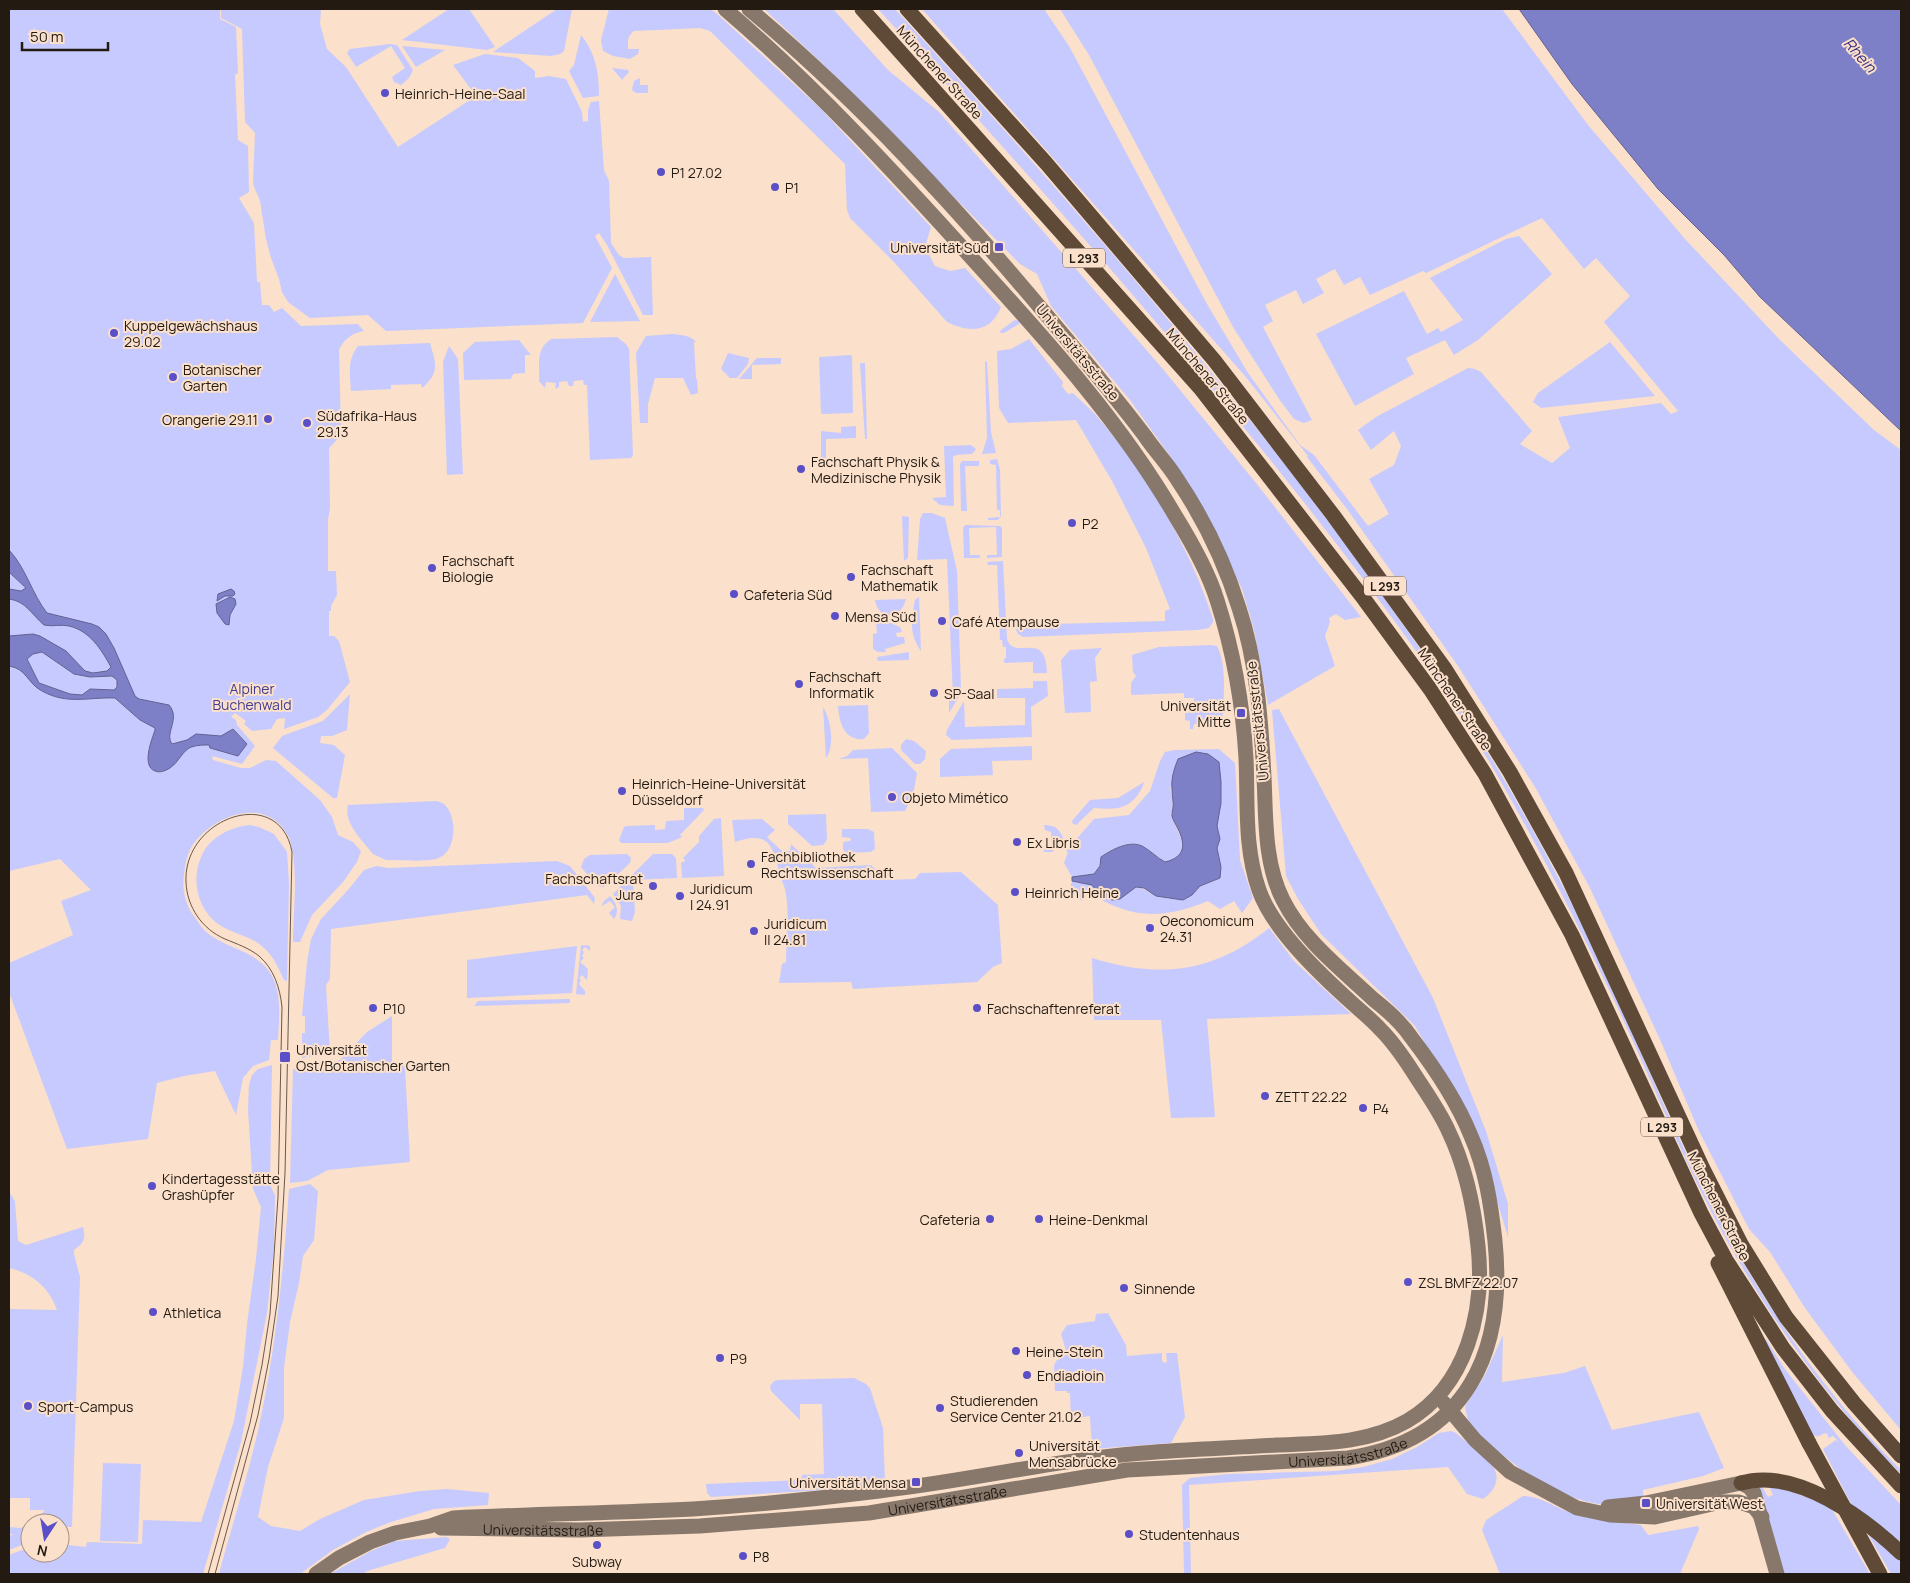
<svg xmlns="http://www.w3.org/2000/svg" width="1910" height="1583" viewBox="0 0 1910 1583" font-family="Manrope,sans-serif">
  <rect width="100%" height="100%" fill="#fbe0cb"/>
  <path fill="#c7cafe" d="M9,9H220V19L236,27L238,73L235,75L238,140L248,146L249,192L239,198L254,223L257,282H260L262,305H269L274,312L282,308L301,326L358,324L364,331C352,333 344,339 339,350L341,433L335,442L329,448L330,508L328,520V571H336L337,595L331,606V611H329V636H334L339,641L350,682L327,710L318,717L284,729L285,718L277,719L271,729L252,731L244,724L246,721L235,713L231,717L236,720L237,725L255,746L242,764L212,756L213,760L241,768H250L266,760L276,761L320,800L332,817L338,835L353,842L361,851L357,862L343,882L312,915L300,942H293C293,915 300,856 287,834C264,795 212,816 192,846C187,854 185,865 184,875C182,889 185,903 193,915C199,923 204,932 213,937C233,950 260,953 272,976C282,995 279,1019 278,1040H271L269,1060L253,1066L243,1078L236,1115L215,1071L184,1076L157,1083L148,1139L67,1149L9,992V963L73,935L61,901L91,890L60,859L9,871Z
    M221,9H321L320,24L327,49L346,67L398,147L476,96L453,65L485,54L518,58L535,71V78L549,76L566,79L582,112L583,122L588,121V110L591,102L599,101L604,170L609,181L611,243L619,255L624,258L651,257L653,315H643L607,245L599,233L595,236L612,268L583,323L386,331L368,315L310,318L288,302L282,292L279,279L271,258L266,239L260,201L253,184L255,133L245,122L242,29L221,18Z
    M449,9H469L495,47L487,50L402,40Z
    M557,9H572L564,51L560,54L551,56L493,52Z
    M609,9H710L716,13L820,108L931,227L925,247L935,266L950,271L965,268L1001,307C991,333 969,333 947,322L894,262L850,218L847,210L845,164L710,31L700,28L634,31C627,36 628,41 628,49H639L638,54L630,59L613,56L603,51L601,40Z
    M764,9H833L888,70L939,112L1062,253L1162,368L1256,483L1361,617L1345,620L1336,614L1329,618L1330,622L1325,636L1335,666L1268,705L1254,630L1242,589L1204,510L1170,456L1130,400L1051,306L1037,274L1020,264L823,64Z
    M878,9H895C1024,150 1150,293 1269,444C1350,548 1428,654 1496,766C1536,833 1572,902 1605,972C1647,1064 1685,1160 1735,1248C1780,1328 1836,1406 1901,1470V1474C1834,1408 1775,1326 1728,1243C1684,1165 1652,1080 1613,998C1574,916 1533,836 1487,758C1432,668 1368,584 1303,501C1169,331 1024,169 878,9Z
    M922,9H1044L1069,46L1207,304L1248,373L1300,445L1314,455L1368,526L1389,514L1369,479L1394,465L1401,446L1394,431L1371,450L1358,430L1376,417L1468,368L1475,369L1481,372L1532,431L1520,444L1552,463L1570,448L1558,417L1661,403L1671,414L1678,411L1604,322L1630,296L1596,258L1584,269L1542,218L1426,273L1423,271L1370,295L1360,277L1344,285L1335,269L1316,279L1324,293L1303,304L1296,290L1265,305L1273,321L1263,327L1312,420L1304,423L1294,419L1279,399L1233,327L1089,55L1060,9H1502L1588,125L1685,239L1780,340L1874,430L1901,450V1430L1853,1373L1805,1308L1770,1252L1749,1229L1698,1129L1662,1044L1590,888L1535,787L1458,666L1347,509L1307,457L1308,456L1245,376Z
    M581,35C596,53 599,74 599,96L583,98L569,71L574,65Z
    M390,44L397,45L413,70L409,78L401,85L394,82L392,77L405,68L391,46L356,67L347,53L350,49Z
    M402,46L445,50L416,67Z
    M612,68L628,70L629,72L622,80Z
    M640,78V85H648V93H636L632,90L634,81Z
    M1519,236L1552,274L1478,340L1454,355L1445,340L1406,358L1414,374L1355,406L1316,334L1404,291L1427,334L1438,328L1441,332L1463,320L1430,278L1506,239Z
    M615,274L640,321L590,322Z
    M1015,320L1020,321L1019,324L1004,333H1000L1001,330Z
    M672,334C680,335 691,335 696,342H694L696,379H697L698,393L691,395L683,378H655L648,404V423H640L636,353L646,336Z
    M617,337L626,344L629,349L633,455L631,458L590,460L587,385H584L583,380L574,381L573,386H569L567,381L559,382V387L555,389L556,383L546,382L545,388L539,381C540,364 535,350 551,339Z
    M1029,339L1063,382L1062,386L1068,394L1073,393C1080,400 1088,407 1095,414C1146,472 1189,546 1213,619V622L1209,628L1198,630L1023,637L1018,634L1014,625L1165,621V611L1170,609L1146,548L1112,481L1076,420L1008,423L999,408L997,351L1011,349Z
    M519,340L531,355H525V373L513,374L511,379L464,380L463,353L475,342Z
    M1610,342L1655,396L1541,408L1533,402L1538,393Z
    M430,343C436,364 440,372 422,388L421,384L391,385V389L351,391C350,374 347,360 358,346Z
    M449,346L458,359L463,474L447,475L443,362Z
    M728,353L749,358L748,364L737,378H730L721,369Z
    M850,355L852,356L853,413L823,414L821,413L819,357Z
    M757,358H781V364L752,365V379H739Z
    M987,361L991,432L996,453L982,454L987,438L985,362Z
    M860,363H865L867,439H865Z
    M856,426V438L826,439V458H821V431L841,433V427Z
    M971,445L976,449L972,454L956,455L953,457L954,506L940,505L932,498L946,497L944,446Z
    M997,459L1000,470L1001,516L998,520H988V518L1000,517V510H997L996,465L990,464V460Z
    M962,461H979V466H965L967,511H961L960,464Z
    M923,513H932L945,518L957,571L961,687L958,698L949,713V696H953L947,559L917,560L920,519Z
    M902,516L909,517L908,558L904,561Z
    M965,525L1000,526L1002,528V557L987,558V555H997L996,527L969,528L970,555H980V558H964L963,528Z
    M1003,561L1007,639C1014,662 1046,628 1047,673H1033V662L1004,663V659L1006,658V647H1003L1002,640H1000L997,565H988L987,562Z
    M919,597L921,651C909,634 911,620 915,600Z
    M906,599C901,621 878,620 875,600Z
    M876,622H888L900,627L902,632L896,633L897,637H904L905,643L885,649L886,652H878L873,649V634L877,633Z
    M1211,645L1217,646C1228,667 1223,702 1222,726L1219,729L1218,723L1194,724L1193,729H1190V721L1185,720V713L1194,712V698H1184V693L1131,695V683L1136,676L1133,672L1132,655L1159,647Z
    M1102,648L1095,658L1097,681L1090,682L1091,712L1065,713L1061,660L1070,650Z
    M909,652V659L908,660L878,661L877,657Z
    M1033,681H1047L1048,696L1031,707L1032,737L952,740L946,735L947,730L964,701L965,727L1025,725V698H997V689L1033,688Z
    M350,694L347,730L332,736H321L320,743L334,745L345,755L337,798H333L273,748L282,736L323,721Z
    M868,705L869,733L864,739C844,741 839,722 838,706Z
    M823,707C831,719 835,746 826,758Z
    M1279,709L1433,998L1486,1131L1508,1204V1237L1476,1132L1415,1026L1321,934L1298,899L1286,876L1272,710Z
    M906,739L914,741L926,751L925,759L920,764H915L901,750V745Z
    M1032,746V760L992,761L993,775L940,777V759L951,749Z
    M892,748L917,773L913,795L905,811L871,812L868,758L839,759L847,756L853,750Z
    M1219,749L1235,763L1240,860L1253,898L1242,913L1234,901L1220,909L1208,901C1162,920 1130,919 1088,892L1082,901L1069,891L1072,881L1092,885L1098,893L1120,899L1136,887C1144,888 1148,892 1155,895C1166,900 1181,896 1192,895L1200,886L1214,881L1221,867L1217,848L1220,839L1217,826L1221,803L1170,787C1171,792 1173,798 1173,803C1173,808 1171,814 1173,819C1178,837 1197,855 1165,862C1157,858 1150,850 1142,846C1129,840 1111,849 1101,857L1100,866L1094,874L1072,877L1064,863L1068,852L1066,851L1094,819L1129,815L1150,791L1160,761L1165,752L1175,750Z
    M1144,782C1143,787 1140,791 1137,796C1125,811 1111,809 1094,808L1076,825L1073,824L1072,821L1090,800L1118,798Z
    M436,801C440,802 444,803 446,806C458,820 456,854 436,859C424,862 399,860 386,860L373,854C363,841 343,823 348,805Z
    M684,808H703L704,810L680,835L682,837L668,843H621L619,840L624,827L627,826L655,825V830L665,829L666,821L684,820Z
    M826,814L827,840L823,845L812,846L788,824V815Z
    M721,818L724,876L682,878L681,862H684L685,860L683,858L699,842V836L714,819Z
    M762,819L775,830L767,837L783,852L790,851L791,844L816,868L871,865L886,880L915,879L920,873L961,872L998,905L1002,963L993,967L977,982L853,989L851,982L779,983L782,964L786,962C786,939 790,912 785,889C784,885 782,882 781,878C773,849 772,829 735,842L732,820Z
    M250,825L259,827L274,834L287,852L289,884L287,981L284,980C279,969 274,957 264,948C253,937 237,935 223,927C198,913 189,879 203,853C212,836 231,827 250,825Z
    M1044,825C1056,825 1060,830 1064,840L1052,852H1044V849H1051V832L1045,830Z
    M842,829H868L874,832L875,849L871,852L847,853L843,850V842L850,841L851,838L842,837Z
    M627,854L631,858L630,863L604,887L597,886L581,867L584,859L590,855Z
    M653,854H672L676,858L677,878L633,880L635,912L632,921L620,919L621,906L613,894Z
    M557,861L570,866L595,898L594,904L587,895L331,929L330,979L326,985L330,1053L302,1058V1033H305V1016H302L307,962L311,939L321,919L348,890L364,870L376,866L389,868Z
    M610,896C616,903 620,911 614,919L609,913L615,907L610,901L602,906L603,902Z
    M1269,928L1294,961L1351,1014L1207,1019L1215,1117L1171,1118L1161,1020H1094L1092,958C1160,979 1213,973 1269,928Z
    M581,945L590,946V951L585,947L582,950L584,952L582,956L584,958L580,962L588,969L587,980L582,975L579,978L581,980L579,984L585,991V995L576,994Z
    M577,946L572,993L467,998V960Z
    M570,999V1003L474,1006L478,1001Z
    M392,1016V1066H405L410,1162L328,1170L307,1181L290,1183L293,1069L317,1067L340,1060L367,1032Z
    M272,1065L270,1185L275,1195L274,1247L267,1313L241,1442L203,1574H9V1555L30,1547V1553H60V1544L86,1547L87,1542L142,1544L143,1520L201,1522L234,1421L243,1367L247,1324L256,1259L261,1207L253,1189L248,1110L249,1085L252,1075L258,1069Z
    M310,1184L318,1191L314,1240L303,1256L299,1283L290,1322L284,1368V1418L268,1467L258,1517L271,1526L300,1531L320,1519L364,1500L420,1491L447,1489L489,1493L488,1505L434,1509L391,1522L366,1532L333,1550L300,1574H219C233,1521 251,1467 262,1412C277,1338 284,1264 289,1189Z
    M9,1192L15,1201L18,1241L26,1245L83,1227C86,1239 84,1243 74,1250V1254L80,1277L72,1527H60V1523H34L45,1510H30V1498H9V1309L57,1310C49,1287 32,1273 9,1268Z
    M1108,1313L1126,1345L1127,1356L1162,1353V1361L1165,1363L1167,1361L1166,1353H1177L1185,1417L1171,1443L1092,1449L1090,1416L1071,1419L1070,1393H1067V1391H1055L1054,1366L1056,1361L1067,1354L1061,1334L1067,1325L1095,1321L1096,1314Z
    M1503,1335L1502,1382L1564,1373L1585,1366L1612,1430L1699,1412L1724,1468L1703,1476L1643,1490V1498C1628,1501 1613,1506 1598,1504C1557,1497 1522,1472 1492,1446C1485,1440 1475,1433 1470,1424C1467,1419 1466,1412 1465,1406L1484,1377Z
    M1764,1339H1766L1784,1368L1845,1445L1901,1505V1547L1854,1510L1823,1449L1836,1440L1840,1443L1833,1436L1828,1438V1435L1825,1433L1817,1437L1816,1435L1813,1437Z
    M854,1378L866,1384L870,1388L883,1428L885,1481L824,1490L711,1497L707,1493L706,1484L801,1480L802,1475L824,1474L822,1404H800V1420L771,1391L770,1386L774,1381L778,1380Z
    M1451,1431L1456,1433C1463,1439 1491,1462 1494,1468C1501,1481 1493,1492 1483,1499L1467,1494L1448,1467L1189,1485L1191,1574H1184L1182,1485L1190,1478L1228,1474L1336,1471L1363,1467L1392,1459L1417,1447L1439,1433Z
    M103,1463L141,1464L138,1542L100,1541Z
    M1762,1486L1768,1497L1773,1495L1769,1486L1782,1488L1830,1506L1870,1574H1784L1759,1488Z
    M1523,1496C1541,1496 1557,1509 1574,1514C1596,1520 1618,1522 1641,1525L1648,1535L1698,1526L1699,1529L1680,1574H1500L1482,1530L1486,1520Z
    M30,1525V1542L9,1550V1536L14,1534H9V1527L20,1528Z
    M1865,1529L1901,1559V1574H1891Z
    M446,1537L450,1539L445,1548L367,1571L363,1574H330L371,1551L395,1541Z"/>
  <path fill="#7e80c7" stroke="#636191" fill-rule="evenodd" d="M1519,9H1901V431L1760,297L1724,255L1658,189L1572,84Z
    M9,550C26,568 32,594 47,613L92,624L99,627L106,634L114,648L135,696L139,699L169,705C181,719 164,733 172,744L187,740L196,734L221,736L233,729L247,744L238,756L210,748L209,745C202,745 196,745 189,748C181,753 178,763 170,768C165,771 160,773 155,771C141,766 152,739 155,730V728L140,720L115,698C88,697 67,705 42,691C27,683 27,669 9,666V636L33,634L40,636L66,651L85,671L93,673L107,671L111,667C101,649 90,631 69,626C61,624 52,627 44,625C32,615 26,601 9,599V589L21,591L26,588L9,572ZM42,652L74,674L90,677L112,676L117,680V687L114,690L90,689L82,695L70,694L39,683L27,659L33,654Z
    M231,589L234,591L235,594L233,596H225L217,601L218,594Z
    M230,597L235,599L236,604L230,615L229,625L225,624L217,613L216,604Z
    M1196,752L1208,754L1219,762L1221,782V803L1217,826L1220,839L1217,848L1221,867L1220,878L1200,886L1192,895L1183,900L1156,896L1144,888L1136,887L1120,899L1112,900L1098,893L1092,885L1072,881V877L1094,874L1100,866L1101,857C1111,850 1129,840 1142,846C1150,850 1157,858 1165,862C1186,857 1186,844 1177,827C1175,823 1173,820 1172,816C1172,811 1174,806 1173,801C1171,782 1171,777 1178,759Z"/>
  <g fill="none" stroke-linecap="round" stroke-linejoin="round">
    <g stroke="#88786b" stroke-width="15">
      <path d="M1444,1403L1475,1440L1510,1472L1577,1508L1610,1515L1655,1517L1721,1502H1739L1754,1507L1762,1517"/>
      <path d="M1741,1483L1749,1487L1754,1493L1777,1574"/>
      <path d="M1608,1507L1646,1503L1741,1483"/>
      <path id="s1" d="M441,1528L580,1530L700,1526L869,1513L1127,1470L1348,1458C1467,1440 1506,1352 1495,1241C1491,1205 1486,1170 1471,1136C1457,1101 1434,1067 1411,1037C1401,1022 1387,1010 1373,999C1341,969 1303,940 1283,900C1264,863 1266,817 1264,777C1261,720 1257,662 1239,608C1225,563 1204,519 1177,479C1168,464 1155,451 1145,436C1114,395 1082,357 1049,318C957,208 859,101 749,9"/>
      <path d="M316,1574L339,1558L370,1542L395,1533L430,1526L453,1518C533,1514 613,1513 693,1509C755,1505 817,1499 879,1491C968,1481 1054,1460 1143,1453C1188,1449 1232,1448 1277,1445C1321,1443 1367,1444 1407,1421C1467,1386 1485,1311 1478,1246C1474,1207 1465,1165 1448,1130C1439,1110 1425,1091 1413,1072C1404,1058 1394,1043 1381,1030C1372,1020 1362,1012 1352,1003C1321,975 1273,930 1259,890C1244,847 1248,803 1246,758C1243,706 1233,650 1217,600C1208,571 1192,543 1176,517C1122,424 1050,344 978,265C898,176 816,87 725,9"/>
    </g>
    <path stroke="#5f4a38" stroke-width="15" d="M862,9L1200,388L1364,599L1430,689L1485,774L1572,935L1701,1213L1726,1260L1783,1348L1832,1411L1901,1486
      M907,9L1046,163L1214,360L1333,515L1445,669L1510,772L1566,873L1703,1169L1741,1244L1786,1317L1854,1403L1901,1456
      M1718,1263L1809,1443
      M1741,1483C1796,1467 1864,1518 1901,1553"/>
    <path stroke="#68594d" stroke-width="1" d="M208,1574L250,1423L262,1365L270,1314L278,1197L282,1007C280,988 274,969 259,956C249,948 237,944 225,939C202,929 187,907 186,882C183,817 280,784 292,852L285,1173L278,1296L269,1359L258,1415L215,1574"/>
    <path stroke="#5f4a38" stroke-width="15" d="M1809,1443L1880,1574"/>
  </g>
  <g fill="#5a4fc7" stroke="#fbe0cb" stroke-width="2">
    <circle cx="385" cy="93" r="5"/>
    <circle cx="661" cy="172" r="5"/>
    <circle cx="775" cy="187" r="5"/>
    <rect x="994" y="242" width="10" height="10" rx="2.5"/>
    <circle cx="114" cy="333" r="5"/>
    <circle cx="173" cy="377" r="5"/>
    <circle cx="268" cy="419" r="5"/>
    <circle cx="307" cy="423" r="5"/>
    <circle cx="801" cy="469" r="5"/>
    <circle cx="1072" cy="523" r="5"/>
    <circle cx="432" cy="568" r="5"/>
    <circle cx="851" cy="577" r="5"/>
    <circle cx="734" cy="594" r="5"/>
    <circle cx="835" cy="616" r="5"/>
    <circle cx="942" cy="621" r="5"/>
    <circle cx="799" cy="684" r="5"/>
    <circle cx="934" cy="693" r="5"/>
    <rect x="1236" y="708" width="10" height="10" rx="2.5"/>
    <circle cx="622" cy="791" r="5"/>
    <circle cx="892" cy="797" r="5"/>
    <circle cx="1017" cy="842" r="5"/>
    <circle cx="751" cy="864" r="5"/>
    <circle cx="653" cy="886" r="5"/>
    <circle cx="1015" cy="892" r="5"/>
    <circle cx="680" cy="896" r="5"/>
    <circle cx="1150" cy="928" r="5"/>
    <circle cx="754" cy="931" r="5"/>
    <circle cx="373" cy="1008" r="5"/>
    <circle cx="977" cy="1008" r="5"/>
    <rect x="279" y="1051" width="12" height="12" rx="2.5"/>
    <circle cx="1265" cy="1096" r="5"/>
    <circle cx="1363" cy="1108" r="5"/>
    <circle cx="152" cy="1186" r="5"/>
    <circle cx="990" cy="1219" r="5"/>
    <circle cx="1039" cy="1219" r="5"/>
    <circle cx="1408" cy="1282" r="5"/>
    <circle cx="1124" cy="1288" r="5"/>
    <circle cx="153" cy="1312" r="5"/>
    <circle cx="1016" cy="1351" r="5"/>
    <circle cx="720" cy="1358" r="5"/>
    <circle cx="1027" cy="1375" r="5"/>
    <circle cx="28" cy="1406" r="5"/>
    <circle cx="940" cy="1408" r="5"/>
    <circle cx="1019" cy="1453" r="5"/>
    <rect x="911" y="1477" width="10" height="10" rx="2.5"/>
    <rect x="1641" y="1498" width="10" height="10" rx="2.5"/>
    <circle cx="1129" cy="1534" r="5"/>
    <circle cx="597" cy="1545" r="5"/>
    <circle cx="743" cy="1556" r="5"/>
  </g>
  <g text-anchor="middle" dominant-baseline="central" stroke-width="4" stroke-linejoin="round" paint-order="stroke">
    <g fill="#fbe0cb" stroke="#64554a" stroke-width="1">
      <rect x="1063" y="248.5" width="42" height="19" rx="4"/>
      <rect x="1364" y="576.5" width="42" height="19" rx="4"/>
      <rect x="1641" y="1117.5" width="42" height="19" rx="4"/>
    </g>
    <g font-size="12" font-weight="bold" fill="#231a12">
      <text x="1084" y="258">L 293</text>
      <text x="1385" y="586">L 293</text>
      <text x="1662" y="1127">L 293</text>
    </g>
    <g font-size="14" fill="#231a12" stroke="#fbe0cb">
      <text transform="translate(940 72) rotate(48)">Münchener Straße</text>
      <text transform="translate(1078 352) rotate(50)">Universitätsstraße</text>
      <text transform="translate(1208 376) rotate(50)">Münchener Straße</text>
      <text transform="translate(1455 699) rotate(56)">Münchener Straße</text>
      <text transform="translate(1257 721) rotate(-96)">Universitätsstraße</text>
      <text transform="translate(1719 1206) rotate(63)">Münchener Straße</text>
      <text stroke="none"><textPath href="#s1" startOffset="912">Universitätsstraße</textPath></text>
      <text stroke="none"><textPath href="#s1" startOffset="508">Universitätsstraße</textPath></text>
      <text stroke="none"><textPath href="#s1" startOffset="102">Universitätsstraße</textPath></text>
    </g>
    <g font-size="14" fill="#231a12" stroke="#fbe0cb" text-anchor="start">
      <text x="395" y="93">Heinrich-Heine-Saal</text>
      <text x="671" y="172">P1 27.02</text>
      <text x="785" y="187">P1</text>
      <text x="989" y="247" text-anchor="end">Universität Süd</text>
      <text x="124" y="325">Kuppelgewächshaus<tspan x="124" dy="16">29.02</tspan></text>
      <text x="183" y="369">Botanischer<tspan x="183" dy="16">Garten</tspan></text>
      <text x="317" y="415">Südafrika-Haus<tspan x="317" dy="16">29.13</tspan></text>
      <text x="258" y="419" text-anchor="end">Orangerie 29.11</text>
      <text x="811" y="461">Fachschaft Physik &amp;<tspan x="811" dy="16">Medizinische Physik</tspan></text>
      <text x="1082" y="523">P2</text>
      <text x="442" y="560">Fachschaft<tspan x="442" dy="16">Biologie</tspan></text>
      <text x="861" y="569">Fachschaft<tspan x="861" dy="16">Mathematik</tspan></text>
      <text x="744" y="594">Cafeteria Süd</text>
      <text x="845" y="616">Mensa Süd</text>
      <text x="952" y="621">Café Atempause</text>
      <text x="809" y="676">Fachschaft<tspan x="809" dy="16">Informatik</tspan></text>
      <text x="944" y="693">SP-Saal</text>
      <text x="1231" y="705" text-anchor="end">Universität<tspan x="1231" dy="16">Mitte</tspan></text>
      <text x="632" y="783">Heinrich-Heine-Universität<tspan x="632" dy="16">Düsseldorf</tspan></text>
      <text x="902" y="797">Objeto Mimético</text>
      <text x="1027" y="842">Ex Libris</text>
      <text x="761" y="856">Fachbibliothek<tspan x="761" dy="16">Rechtswissenschaft</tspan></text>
      <text x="643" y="878" text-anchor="end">Fachschaftsrat<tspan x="643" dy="16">Jura</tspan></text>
      <text x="690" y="888">Juridicum<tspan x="690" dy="16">I 24.91</tspan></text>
      <text x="1025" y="892">Heinrich Heine</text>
      <text x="1160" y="920">Oeconomicum<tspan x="1160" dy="16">24.31</tspan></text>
      <text x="764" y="923">Juridicum<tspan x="764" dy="16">II 24.81</tspan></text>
      <text x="383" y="1008">P10</text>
      <text x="987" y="1008">Fachschaftenreferat</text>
      <text x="296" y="1049">Universität<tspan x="296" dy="16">Ost/Botanischer Garten</tspan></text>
      <text x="1275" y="1096">ZETT 22.22</text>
      <text x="1373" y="1108">P4</text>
      <text x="162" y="1178">Kindertagesstätte<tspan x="162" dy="16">Grashüpfer</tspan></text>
      <text x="980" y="1219" text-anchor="end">Cafeteria</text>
      <text x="1049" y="1219">Heine-Denkmal</text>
      <text x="1418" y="1282">ZSL BMFZ 22.07</text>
      <text x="1134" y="1288">Sinnende</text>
      <text x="163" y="1312">Athletica</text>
      <text x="1026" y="1351">Heine-Stein</text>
      <text x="730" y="1358">P9</text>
      <text x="1037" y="1375">Endiadioin</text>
      <text x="950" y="1400">Studierenden<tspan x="950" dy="16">Service Center 21.02</tspan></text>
      <text x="38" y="1406">Sport-Campus</text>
      <text x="1029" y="1445">Universität<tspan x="1029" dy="16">Mensabrücke</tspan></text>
      <text x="906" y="1482" text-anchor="end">Universität Mensa</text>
      <text x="1656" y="1503">Universität West</text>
      <text x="1139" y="1534">Studentenhaus</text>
      <text x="753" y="1556">P8</text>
      <text x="597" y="1561" text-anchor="middle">Subway</text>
    </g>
    <g font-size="14" fill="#433d92" stroke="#fbe0cb">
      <text x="252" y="688">Alpiner<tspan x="252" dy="16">Buchenwald</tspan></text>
    </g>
    <g font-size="15" font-style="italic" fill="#362d81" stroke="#fbe0cb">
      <text transform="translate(1860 55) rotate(48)">Rhein</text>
    </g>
  </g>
  <rect width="1910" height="1583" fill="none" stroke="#231a12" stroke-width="20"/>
  <g transform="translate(45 1538) rotate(192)"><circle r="24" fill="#fbe0cb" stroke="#a59181"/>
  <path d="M0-4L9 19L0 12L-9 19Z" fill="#5a4fc7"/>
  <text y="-8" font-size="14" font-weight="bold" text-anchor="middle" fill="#231a12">N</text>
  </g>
  <path d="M22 42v8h86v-8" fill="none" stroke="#231a12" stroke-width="2.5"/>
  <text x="30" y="42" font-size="15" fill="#231a12" stroke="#fbe0cb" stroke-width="4" paint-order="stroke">50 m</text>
</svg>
